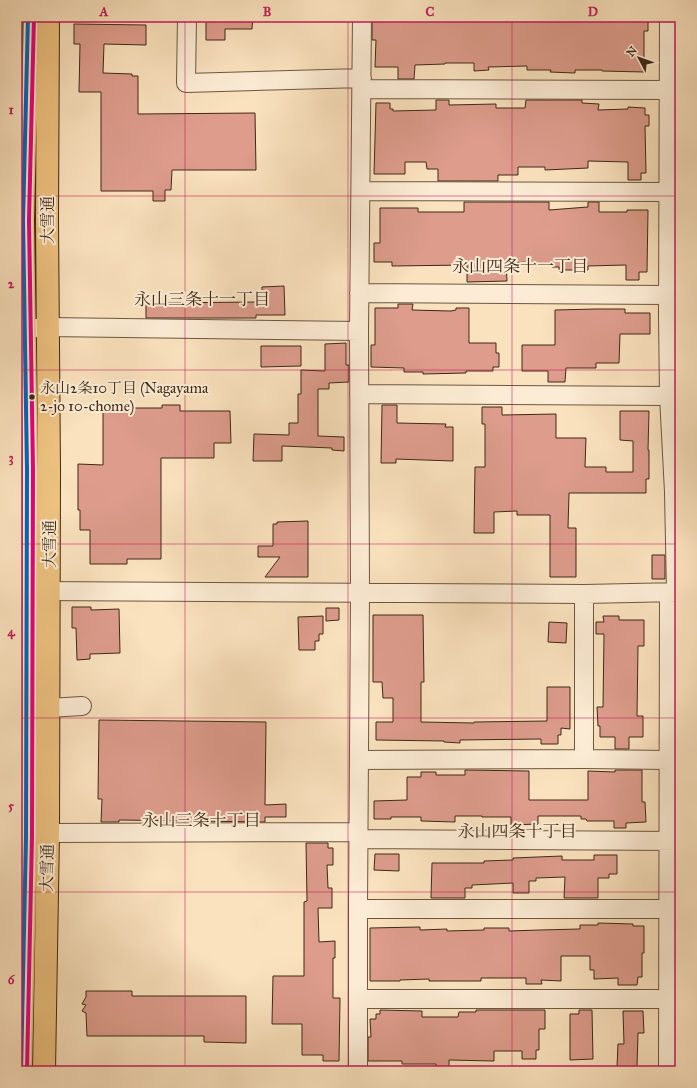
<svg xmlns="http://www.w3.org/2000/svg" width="697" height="1088" viewBox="0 0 697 1088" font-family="'IM FELL Great Primer','Noto Serif JP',serif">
  <rect width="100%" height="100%" fill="#fae2be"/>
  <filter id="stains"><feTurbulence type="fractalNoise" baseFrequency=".005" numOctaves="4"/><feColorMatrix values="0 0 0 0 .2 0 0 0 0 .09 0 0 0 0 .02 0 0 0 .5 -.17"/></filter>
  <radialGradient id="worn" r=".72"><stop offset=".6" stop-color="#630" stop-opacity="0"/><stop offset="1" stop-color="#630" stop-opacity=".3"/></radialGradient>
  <path fill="#dd9c8c" stroke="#3e2916" d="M206,17H253L252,29H225V40H206Z
    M372,17H648V31H644V72L602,71V70H575V73L550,72L551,70H527V66L488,67L489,70L474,71V63H445V64L415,65L414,79H398V67H375L376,40H372Z
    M74,24L146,25V45L104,44L103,73L132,74V76H138V114L255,113L256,170H172L171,190H165V201H153V191H101V92H79L80,44H74Z
    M436,100H449V105L496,104V108H525L526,100H582V103L599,104L598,110L628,109V107L645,108V115H649V126H645L646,173H641V180H628V162L588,161V168L545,170V167H518V175H498V181H438V169H427L426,162H405V174H374L376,103H390V109H393V111L436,110Z
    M464,202H549V210L588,207V202H599V212H627V210H648L647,272H639V280H626V265L588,266V270H559V267H552V265H531V262L506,263L507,281L467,282V265L392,266V262H374V243H380V208H418V212H464Z
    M284,286L285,315H256V318H146V303L262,302V287Z
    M398,304H413L412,310L451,311L456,310V308H469V343H496V353H499V367H493V371H466V373L423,374V372H404V368L371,367V345H375V308H398Z
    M596,309H625V313H650V334H620L619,363H596V368H566L565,382H548V371H522V345H555V310Z
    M346,343V365H349V382L329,383V389H318V436L344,437V451L332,450V448L282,446V461H253L254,434L289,435V423H298V394H301V370L325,371V344Z
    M261,346H301V366L261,367Z
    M162,405H180V411H230L231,443H214V458H161V559H127V564H90V530H80V510H78V464L103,465V408H162Z
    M382,405H397V423L446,424L445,427H453V461L396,459V463H381Z
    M482,407H502V415L556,414V438H586L585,467H606V472H633V441L620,440V411H649L648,450H649V479H646V493H569L568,528H576V577H550V515H517V511L494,512V533H474L475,467H485V424H482Z
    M308,521V577H265L280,557H258V546H273V524H277V522Z
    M652,555H665V579H652Z
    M72,607H91V610L119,609L120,653L90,654V659L77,660L76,628H72Z
    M326,608H339V620L326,621Z
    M373,615H423L424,682H421V722L474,723V722L547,721V687H570V729L561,728V735H558V744H541V739L460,740V743L444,742V741L376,740V722H393V698H383L382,682H373Z
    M323,616V634H319V641H315V650H299L298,617Z
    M603,616H619V620H644V646H638L637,716H643V737H629V749H615V737H600V726H598L597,707H603L604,634H596V622H604Z
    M549,622L567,623L566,643L548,642Z
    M99,720L266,722L265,805L286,804V817H265V822L119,820V822H101L102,799H98Z
    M465,770L529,771V800H588V771L615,772V770H642V802H645L646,822L626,823V828H614V821H587L586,819H581V816H538V824L511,825V817H482V816H455V822L421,821V817H391V819H374V801L407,800V777H421V772H436V775H465Z
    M306,843H328V848H333V865H327L328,888H332V908H318L319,942L335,941V958H333V998H340L339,1061H323V1055H302V1024H272L273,976H304V902L307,901Z
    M375,854H399V871L374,870Z
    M594,855H617V874H609V878H598V898H564L565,877L536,878V881H529V893H513V883L472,885V888H465V898H431L432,863H484V861L513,860V858L562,856V860H594Z
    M598,923L633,924V926H644V953H642V977H638L637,985H618V978L594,979V970H590V956H561V981L541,980L542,984H526V978H481V981H429V979L400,980V981H370V928L420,927V930L447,929V931L484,930V928H509V931L540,930L580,929V925H598Z
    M86,991H132V996H246V1043L204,1042V1036H87L86,1013L82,1011L86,1005L82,1004L86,997Z
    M380,1010L422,1011V1017H458L459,1012H476V1010H545V1029H539V1050H536V1059H522V1051H494V1061L449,1060V1067H436V1064H402V1061H368V1037H371L370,1019H376V1014H380Z
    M579,1010H592L593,1059L570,1060V1014H579Z
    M623,1011H643L644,1033H638L637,1067H617L618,1044H624Z"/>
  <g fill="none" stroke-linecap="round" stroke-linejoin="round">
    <g stroke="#6d5740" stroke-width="20">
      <path id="minor" d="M187,17L186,83L362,78
        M669,17L668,316L669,396L674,492L676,592
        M362,89L669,90
        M361,191L669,192
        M359,293L668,295
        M25,329L48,327L359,331
        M359,394L669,396
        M35,591L584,594L680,592
        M584,594V759
        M48,708L82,706
        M359,760L584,759L669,760
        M36,835L48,833L359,832
        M359,839L679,841
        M358,909H668
        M358,999H668
        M358,1071V909L360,593L359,331L362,17
        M668,1071L669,592"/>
    </g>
    <g stroke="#3e2916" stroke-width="24">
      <path id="highway" d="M21,1071L26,837L27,469L23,220L28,17
        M44,1071L48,833L49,469L47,221L48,17"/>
    </g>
    <use href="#minor" stroke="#fcecd5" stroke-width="18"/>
    <use href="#highway" stroke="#edc17f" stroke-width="22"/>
    <g stroke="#fcecd5" stroke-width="7">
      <path id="bus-1" d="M21,1071L26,837L27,469L23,220L28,17"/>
    </g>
    <g stroke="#fcecd5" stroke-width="7">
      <path id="bus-2" d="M27,1071L32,837L33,469L29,220L34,17"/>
    </g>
    <g stroke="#fcecd5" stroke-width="7">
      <path id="bus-3" d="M17,977L20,837L21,469L17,220L22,17"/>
    </g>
    <use href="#bus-1" stroke="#0065bd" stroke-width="4"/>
    <use href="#bus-2" stroke="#e5007d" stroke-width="4"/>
    <use href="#bus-3" stroke="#00a651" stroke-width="4"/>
  </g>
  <path fill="none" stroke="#c2185b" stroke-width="1" stroke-opacity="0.55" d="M185,17V1071M348,17V1071M512,17V1071M17,196H680M17,370H680M17,544H680M17,718H680M17,892H680"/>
  <circle fill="#3e2916" stroke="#fcecd5" stroke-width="1.5" cx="32" cy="397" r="3.5"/>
  <g text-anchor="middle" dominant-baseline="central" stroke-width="4" stroke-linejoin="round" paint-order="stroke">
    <g font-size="15" fill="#3e2916" stroke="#fcecd5" text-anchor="start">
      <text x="40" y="388">永山2条10丁目 (Nagayama<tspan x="40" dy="18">2-jo 10-chome)</tspan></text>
    </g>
    <g font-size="16" fill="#3e2916" stroke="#fcecd5">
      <text transform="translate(47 220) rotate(-90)">大雪通</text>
      <text transform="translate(49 544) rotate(-90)">大雪通</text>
      <text transform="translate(47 868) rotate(-89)">大雪通</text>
    </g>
    <g font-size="17" fill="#3e2916" stroke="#fcecd5">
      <text x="520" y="266">永山四条十一丁目</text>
      <text x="202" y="299">永山三条十一丁目</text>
      <text x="201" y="820">永山三条十丁目</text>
      <text x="517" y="831">永山四条十丁目</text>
    </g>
  </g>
  <rect width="697" height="1088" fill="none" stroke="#fae2be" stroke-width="44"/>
  <g transform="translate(639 58) rotate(311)" stroke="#fcecd5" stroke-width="3" paint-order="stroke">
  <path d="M0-3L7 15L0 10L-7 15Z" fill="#3e2916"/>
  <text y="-6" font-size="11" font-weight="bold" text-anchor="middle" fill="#3e2916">N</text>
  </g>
  <rect x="22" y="22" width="653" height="1044" fill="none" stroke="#c2185b" stroke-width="1.5"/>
  <g font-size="13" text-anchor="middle" font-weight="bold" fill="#c2185b">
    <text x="104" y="16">A</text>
    <text x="267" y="16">B</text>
    <text x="430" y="16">C</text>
    <text x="593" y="16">D</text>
    <text x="11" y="114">1</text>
    <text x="11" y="288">2</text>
    <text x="11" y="462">3</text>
    <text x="11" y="636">4</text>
    <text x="11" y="810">5</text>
    <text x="11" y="984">6</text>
  </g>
  <rect width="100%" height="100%" filter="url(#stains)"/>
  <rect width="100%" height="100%" fill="url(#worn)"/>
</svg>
